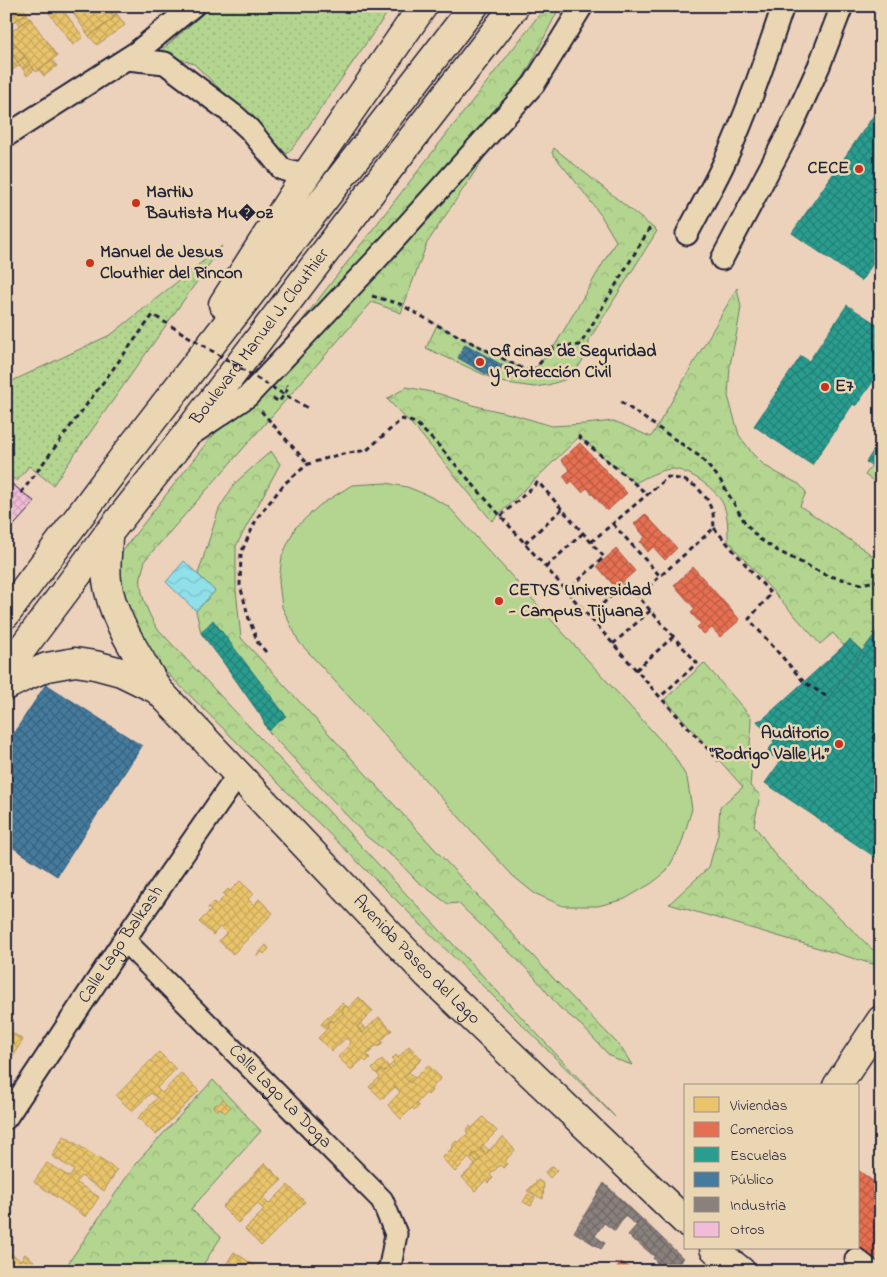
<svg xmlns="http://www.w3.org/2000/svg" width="887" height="1277" viewBox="0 0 887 1277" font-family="'Indie Flower',sans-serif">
  <defs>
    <pattern id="grass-dots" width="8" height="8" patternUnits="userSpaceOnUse" patternTransform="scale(1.25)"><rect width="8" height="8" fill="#b3d58f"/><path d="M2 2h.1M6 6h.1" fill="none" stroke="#9ab77c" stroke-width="1.8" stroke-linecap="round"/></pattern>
    <pattern id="park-crowns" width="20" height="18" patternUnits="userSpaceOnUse" patternTransform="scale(1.25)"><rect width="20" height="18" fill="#b3d58f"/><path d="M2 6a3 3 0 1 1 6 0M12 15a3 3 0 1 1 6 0" fill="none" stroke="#9ab77c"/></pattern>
    <pattern id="water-waves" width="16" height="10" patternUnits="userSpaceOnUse" patternTransform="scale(1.25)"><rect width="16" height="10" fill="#90e0ea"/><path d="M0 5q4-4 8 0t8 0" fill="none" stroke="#7cc0ca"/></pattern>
    <pattern id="homes-cross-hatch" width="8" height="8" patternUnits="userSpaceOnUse" patternTransform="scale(1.25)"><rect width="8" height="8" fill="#e9c46a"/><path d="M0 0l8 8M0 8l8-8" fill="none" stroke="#c8a85d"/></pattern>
    <pattern id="shops-cross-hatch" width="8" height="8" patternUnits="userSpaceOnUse" patternTransform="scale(1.25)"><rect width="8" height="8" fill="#e76f51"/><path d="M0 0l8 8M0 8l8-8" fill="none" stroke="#bb5b44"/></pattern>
    <pattern id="schools-cross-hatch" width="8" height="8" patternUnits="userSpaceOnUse" patternTransform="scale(1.25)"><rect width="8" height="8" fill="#2a9d8f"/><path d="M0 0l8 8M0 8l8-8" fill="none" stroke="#248076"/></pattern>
    <pattern id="public-cross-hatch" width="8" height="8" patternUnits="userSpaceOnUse" patternTransform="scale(1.25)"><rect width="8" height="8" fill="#457b9d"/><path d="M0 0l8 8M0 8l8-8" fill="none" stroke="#396481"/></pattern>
    <pattern id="industry-cross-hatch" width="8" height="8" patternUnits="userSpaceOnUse" patternTransform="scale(1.25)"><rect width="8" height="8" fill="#8a817c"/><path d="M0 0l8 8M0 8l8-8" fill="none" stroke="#706967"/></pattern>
    <pattern id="building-cross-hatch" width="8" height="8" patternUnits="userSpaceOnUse" patternTransform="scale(1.25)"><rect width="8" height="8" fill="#f1bcd7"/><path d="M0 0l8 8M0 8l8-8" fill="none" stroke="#cea1b9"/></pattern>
  </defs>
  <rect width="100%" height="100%" fill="#ecd1bb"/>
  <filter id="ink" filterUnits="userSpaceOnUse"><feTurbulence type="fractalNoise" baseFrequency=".02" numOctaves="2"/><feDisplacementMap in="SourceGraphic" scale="10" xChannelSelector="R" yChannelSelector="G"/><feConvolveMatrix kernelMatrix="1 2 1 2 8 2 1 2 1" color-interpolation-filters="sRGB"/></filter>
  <g filter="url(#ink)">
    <path fill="url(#grass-dots)" stroke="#6a7c65" d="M212,6H392L298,141L287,154L194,64L159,52Z
      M222,246L53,485L29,466L17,481L6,473V384L112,334Z"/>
    <path fill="url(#park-crowns)" stroke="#6a7c65" d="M546,6H560L532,62L514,93L276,354Z
      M500,134L427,243L401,313L372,302L145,560C144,566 142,571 141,576C139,594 148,612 156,627L615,1117L150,656L117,595L118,567L123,551L130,541L208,441Z
      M554,148L657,231L589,340V348L584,358L573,375L564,380L548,385L534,387L500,382L426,348L437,325L531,373L554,347L616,241L600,214L575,181L552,153Z
      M737,288L741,307L737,331L730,365L728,396L739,435L752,453L764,465L779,474L799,484L806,492L800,506L881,561V626L862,651L850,640L844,646L833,633L820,644L728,541C728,529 728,518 724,506C718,490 689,469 671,469C659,470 645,478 635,483L579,437L492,521L419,432L387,399L407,387L440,394L476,406L515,415L552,426L585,424L614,421L651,437Z
      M271,451L280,464L236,546V590L241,638L554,979L620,1046L632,1065L615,1059L608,1054L582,1026L559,1007L531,973L458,903L448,904L417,881L397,860L366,836L268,731L261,716L221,659L201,633L196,611L215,591L198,574L219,509L235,483Z
      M872,465L881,471V486L865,475Z
      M704,663L751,717L750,747L752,763L750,786L760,795L754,825L777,857L873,950L881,940V958L876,965L669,904L709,867L718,834L720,807L743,787L665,699Z
      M213,1080L261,1131L191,1209L221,1237L199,1271H63L136,1163Z"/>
    <path fill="#b3d58f" stroke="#6a7c65" d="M386,483L407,487L427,495L448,506L673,754L687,778L692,809L681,845L666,872L652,883L625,899L598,906H563L534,893L513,876L299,642L282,607L279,582L282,556L295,528L320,505L352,485Z"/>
    <path fill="url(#water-waves)" stroke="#6494a4" d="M184,561L215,591L196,611L166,582Z"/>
    <path fill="url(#homes-cross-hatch)" stroke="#ad935c" fill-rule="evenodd" d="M10,6H22L27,13L6,27V9Z
      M44,6H60L83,37L73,45Z
      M68,6H106L114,18L89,36Z
      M106,6H111L117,14L113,16Z
      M27,13L30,18L20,25L16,20Z
      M117,14L125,25L97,45L89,36L114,18L113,16Z
      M30,18L57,56L36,72L8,34Z
      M11,39L16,46L10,50L6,45V43Z
      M6,45L20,65L12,70L6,63Z
      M16,46L25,57L18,62L10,50Z
      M25,57L30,64L23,69L18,62Z
      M52,60L57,66L44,76L38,69Z
      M30,64L34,70L27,76L23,69Z
      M240,881L254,894L248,899L254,905L259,899L273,913L233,954L219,941L226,933L220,927L213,935L199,922L211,910L208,908L213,902L216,905L225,896L223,894L228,889L230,891Z
      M266,945L269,949L264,954L262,952L257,956V955Z
      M359,997L373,1011L357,1027L362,1033L379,1017L392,1030L381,1041L383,1042L378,1047L377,1045L367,1055L370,1058L366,1062L363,1059L351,1070L338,1057L351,1043L346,1038L332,1051L318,1038L329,1027L327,1025L331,1020L334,1022L344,1012L342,1010L346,1006L349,1008Z
      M342,1003L346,1006L342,1010L344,1012L334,1022L331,1020L327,1025L329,1027L326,1029L321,1024Z
      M360,1023L366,1029L362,1033L357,1027Z
      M10,1031L23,1040L8,1063L6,1062V1038Z
      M409,1046L422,1059L404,1077L410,1083L428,1065L441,1078L431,1089L432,1091L428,1095L426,1093L416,1104L419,1106L415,1110L412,1108L401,1119L388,1105L400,1092L395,1087L382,1099L369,1087L380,1077L377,1074L382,1070L384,1072L394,1062L392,1059L396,1055L398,1058Z
      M159,1052L176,1069L157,1088L162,1093L181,1073L199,1091L156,1135L138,1118L157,1098L151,1093L132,1111L116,1096Z
      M382,1059L389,1067L384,1072L382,1070L377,1074L372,1069Z
      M409,1072L415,1078L410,1083L404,1077Z
      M223,1099L231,1107L225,1113L220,1108L217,1111L213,1107L216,1104L218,1105Z
      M483,1117L497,1131L480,1148L485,1154L503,1137L515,1150L505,1161L507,1164L503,1168L500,1165L490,1175L493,1178L488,1183L486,1180L475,1191L462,1177L475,1165L469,1158L455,1172L442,1158L453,1147L451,1145L456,1141L458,1143L468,1133L466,1131L470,1126L472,1128ZM475,1153L481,1159L478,1162L471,1156Z
      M64,1136L117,1170L104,1191L81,1176L76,1182L99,1197L86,1217L34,1182L47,1163L70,1177L74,1170L52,1156Z
      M483,1145L489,1150L485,1154L480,1148Z
      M475,1153L481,1159L478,1162L471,1156Z
      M265,1163L282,1180L263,1198L269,1204L288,1185L305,1202L261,1246L245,1229L264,1210L258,1204L238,1223L222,1207Z
      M553,1166L557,1170L550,1178L545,1172Z
      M538,1180L544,1184L543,1199L527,1191Z
      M528,1194L535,1197L531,1206L523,1202Z
      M8,1252L20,1260L22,1258L27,1261L25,1264L35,1271H6V1254Z
      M234,1252L263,1271H222Z
      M25,1254L34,1261L30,1267L25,1264L27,1261L22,1258Z"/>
    <path fill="url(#shops-cross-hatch)" stroke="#ac584a" d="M580,443L627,493L607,511L587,488L582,492L572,481L569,484L563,476L570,470L561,460Z
      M645,514L677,548L665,560L653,547L648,552L640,542L645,537L634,524Z
      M616,549L635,571L616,588L597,566Z
      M693,567L740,620L720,637L712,628L704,634L697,627L701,624L691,613L695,609L674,585Z
      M858,1170L881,1187V1252L874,1261L858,1248Z
      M621,1262L635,1271H615Z"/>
    <path fill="url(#schools-cross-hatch)" stroke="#287876" d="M881,105V252L861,281L792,233Z
      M847,305L881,327V370L856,406L853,404L812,465L754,426L801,356L809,361Z
      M881,439V471L866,462Z
      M213,620L286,716L268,731L261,716L221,659L201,633Z
      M881,626V861L765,783L780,762L767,752L780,734L795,745Z
      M850,640L862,651L795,745L780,734L774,742L757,721L763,719Z"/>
    <path fill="url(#public-cross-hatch)" stroke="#3a6080" d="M465,344L502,365L495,379L458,358Z
      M46,684L142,746L57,876L6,843V745Z"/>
    <path fill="url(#industry-cross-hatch)" stroke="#6b6468" d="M604,1183L642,1219L636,1225L625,1216L615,1231L604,1223L595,1236L605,1243L601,1249L574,1232Z
      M642,1219L683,1258L675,1271H665L656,1262V1261L653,1258L655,1257L636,1241L635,1242L628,1235Z"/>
    <path fill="url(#building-cross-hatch)" stroke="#22223b" d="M12,484L35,502L6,534V491Z"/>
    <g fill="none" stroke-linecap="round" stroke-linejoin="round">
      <g stroke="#22223b" stroke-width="25">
        <g id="minor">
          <path d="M127,59L165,63L235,116L249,129L282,169L291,172H309"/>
          <path d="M6,136L137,52L193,6"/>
          <path d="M687,234C699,211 712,188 723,165C747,114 765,60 783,6"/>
          <path d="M722,259L790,130L819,66L842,6"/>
          <path d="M192,434L248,396L376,260L534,84L582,6"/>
          <path id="s1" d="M124,940L382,1200L396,1234L390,1267L387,1271"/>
          <path id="s2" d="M6,1118L124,940L238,775"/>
          <path d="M856,1259L871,1271"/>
        </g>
      </g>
      <g stroke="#22223b" stroke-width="31">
        <g id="major">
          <path d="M223,304L300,184L423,6"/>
          <path id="s3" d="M108,534C108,549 105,566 107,581C113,622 139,655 158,690L428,975L686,1222"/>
          <path d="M6,614L123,458L474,6"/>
          <path id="s4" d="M6,670L108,534L179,444L393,163L515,6"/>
          <path d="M6,686L24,677L47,667L75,662L95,665L121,672L158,690"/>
          <path d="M837,1086L881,1020"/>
          <path d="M714,1248L723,1257L741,1271"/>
        </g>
      </g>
      <path stroke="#22223b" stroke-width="3" stroke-dasharray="5 4" stroke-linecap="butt" d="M372,296L400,304L437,325L531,373L554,347L580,345L651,226
        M273,398L279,402L289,387L287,385
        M621,402L699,456L719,478L744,521L758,538L778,551L826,575L861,584L876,581L881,578
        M263,411L262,412L308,464
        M578,436L647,494
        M501,516L538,482L604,557L567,591
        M613,524L660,576
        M714,528L771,594L749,619L804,682L829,698
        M591,542L668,477L684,480L697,487L707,499L713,513L714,528L638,596
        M525,543L562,509
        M546,567L583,533
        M589,616L626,583L697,663L660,697
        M613,644L651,610
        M266,652L258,643L249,619L240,585L241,553L257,518L285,483L308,464L337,455L367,450L402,419L416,423L439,446L660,697L719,761
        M636,670L674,636"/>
      <use href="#minor" stroke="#ebd6b4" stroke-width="21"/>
      <use href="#major" stroke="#ebd6b4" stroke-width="28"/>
      <path stroke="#22223b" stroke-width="3" stroke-dasharray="5 4" stroke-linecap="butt" d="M21,493L153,315L278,391L308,408"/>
    </g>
  </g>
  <g fill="#c8321e" stroke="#ebd6b4" stroke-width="2">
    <circle cx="859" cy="169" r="5"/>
    <circle cx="136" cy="203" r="5"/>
    <circle cx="90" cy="263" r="5"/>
    <circle cx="480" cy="362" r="5"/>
    <circle cx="825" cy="387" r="5"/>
    <circle cx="499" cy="601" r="5"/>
    <circle cx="839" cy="744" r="5"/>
  </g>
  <g text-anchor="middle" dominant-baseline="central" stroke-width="5" stroke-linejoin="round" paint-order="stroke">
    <g font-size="18" font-weight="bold" fill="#22223b" stroke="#ebd6b4" text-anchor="start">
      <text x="849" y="169" text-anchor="end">CECE</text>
      <text x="146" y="193">MartiN<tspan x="146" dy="21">Bautista Mu�oz</tspan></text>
      <text x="100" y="253">Manuel de Jesus<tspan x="100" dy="21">Clouthier del Rincon</tspan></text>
      <text x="490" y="352">Oficinas de Seguridad<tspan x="490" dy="21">y Protección Civil</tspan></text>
      <text x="835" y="387">E7</text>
      <text x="509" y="591">CETYS Universidad<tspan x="509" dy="21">- Campus Tijuana</tspan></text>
      <text x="829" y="734" text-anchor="end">Auditorio<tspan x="829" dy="21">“Rodrigo Valle H.”</tspan></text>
    </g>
    <g font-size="18" fill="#22223b" stroke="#ebd6b4">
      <text stroke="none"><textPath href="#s4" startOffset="419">Boulevard Manuel J. Clouthier</textPath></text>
      <text stroke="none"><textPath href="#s2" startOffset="208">Calle Lago Balkash</textPath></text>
      <text stroke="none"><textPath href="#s3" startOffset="542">Avenida Paseo del Lago</textPath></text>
      <text stroke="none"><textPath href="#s1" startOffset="221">Calle Lago La Doga</textPath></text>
    </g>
  </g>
  <rect width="887" height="1277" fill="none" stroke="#ebd6b4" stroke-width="25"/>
  <rect x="12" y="12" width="862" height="1252" fill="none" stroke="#22223b" stroke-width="2" filter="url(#ink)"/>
  <rect x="684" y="1084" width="175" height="165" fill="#ebd6b4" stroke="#9b8e84"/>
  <rect x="694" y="1097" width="25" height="15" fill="#e9c46a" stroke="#9b8e84"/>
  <text x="730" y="1110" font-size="15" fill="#22223b">Viviendas</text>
  <rect x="694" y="1122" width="25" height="15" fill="#e76f51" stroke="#9b8e84"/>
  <text x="730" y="1134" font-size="15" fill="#22223b">Comercios</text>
  <rect x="694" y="1147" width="25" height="15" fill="#2a9d8f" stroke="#9b8e84"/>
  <text x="730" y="1160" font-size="15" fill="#22223b">Escuelas</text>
  <rect x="694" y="1172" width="25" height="15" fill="#457b9d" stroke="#9b8e84"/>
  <text x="730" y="1184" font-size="15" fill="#22223b">Público</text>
  <rect x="694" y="1197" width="25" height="15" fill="#8a817c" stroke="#9b8e84"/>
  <text x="730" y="1210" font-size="15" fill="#22223b">Industria</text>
  <rect x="694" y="1222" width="25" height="15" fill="#f1bcd7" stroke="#9b8e84"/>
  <text x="730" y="1234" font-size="15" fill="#22223b">Otros</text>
</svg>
